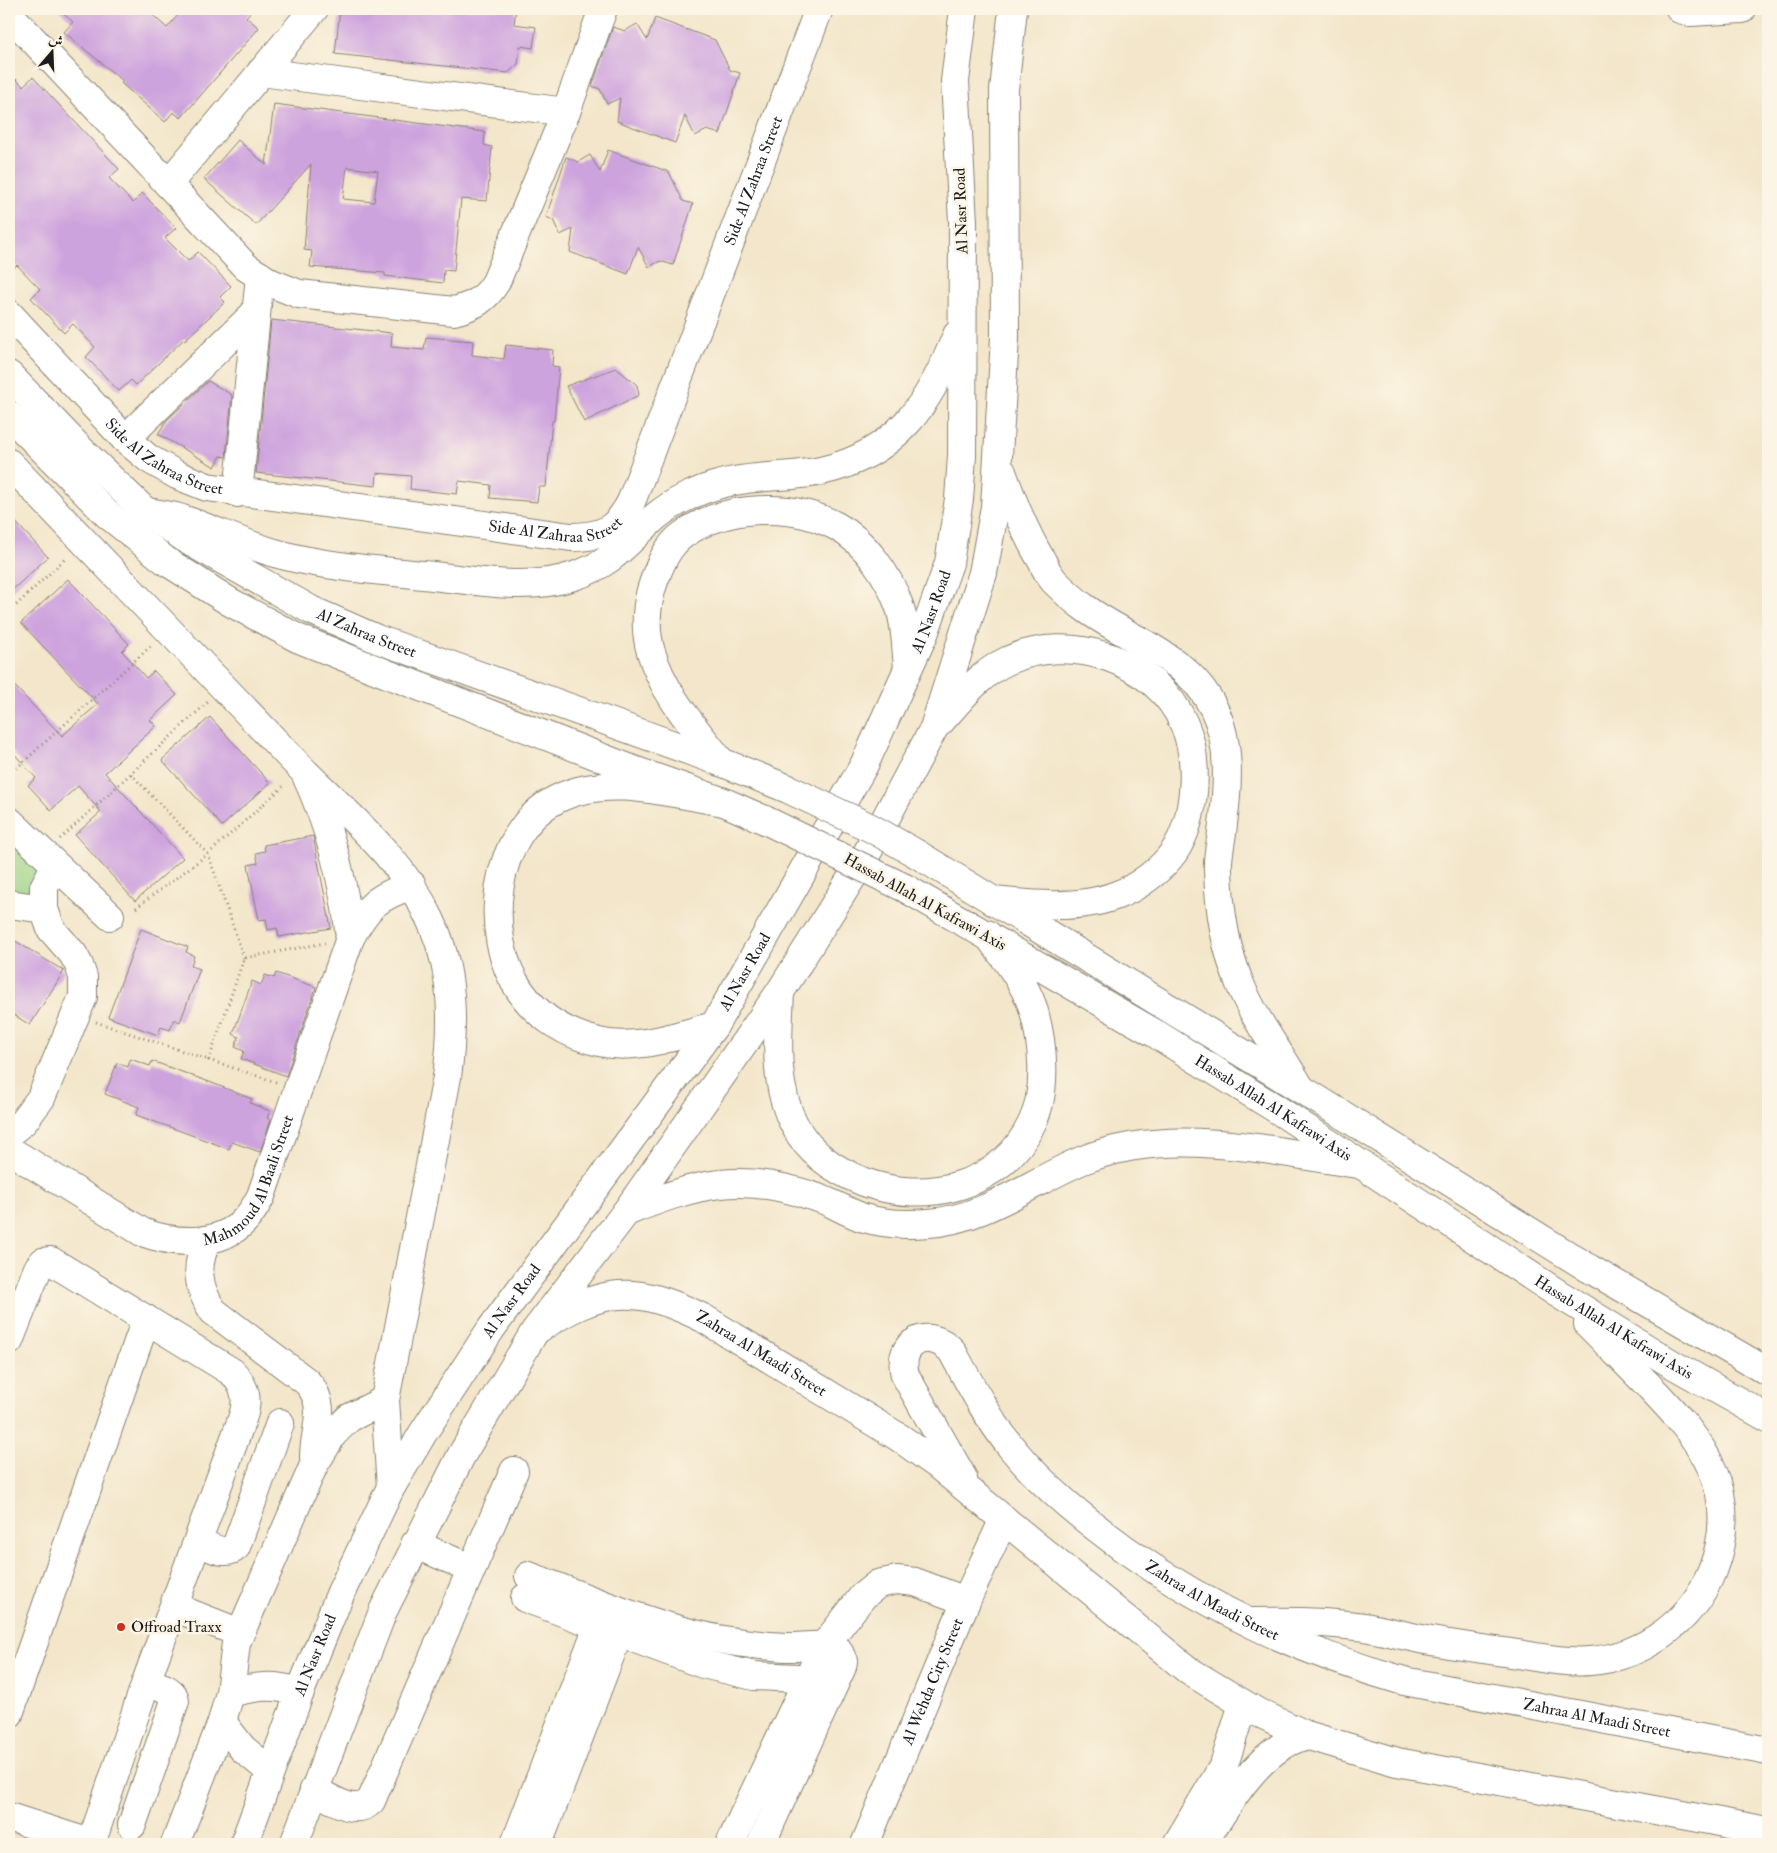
<svg xmlns="http://www.w3.org/2000/svg" width="1777" height="1853" viewBox="0 0 1777 1853" font-family="'IM FELL Double Pica',Amiri,serif">
  <rect width="100%" height="100%" fill="#fcf5e5"/>
  <filter id="ink" filterUnits="userSpaceOnUse"><feTurbulence type="fractalNoise" baseFrequency=".02" numOctaves="2"/><feDisplacementMap in="SourceGraphic" scale="10" xChannelSelector="R" yChannelSelector="G"/><feConvolveMatrix kernelMatrix="1 2 1 2 8 2 1 2 1" color-interpolation-filters="sRGB"/></filter>
  <filter id="wash" filterUnits="userSpaceOnUse"><feTurbulence type="fractalNoise" baseFrequency=".0096" numOctaves="4" result="noise"/><feDisplacementMap in="SourceGraphic" scale="20" xChannelSelector="R" yChannelSelector="G"/><feGaussianBlur stdDeviation="1.12" result="paint"/><feColorMatrix in="noise" values="0 0 0 0 0 0 0 0 0 0 0 0 0 0 0 0 0 1.4 0 .05"/><feComposite in="paint" operator="in"/></filter>
  <g filter="url(#wash)">
    <rect width="100%" height="100%" fill="#f3e6ca"/>
    <path fill="#98d184" stroke="#5a7650" d="M9,831L43,864L36,899L9,894Z"/>
    <g id="blocks">
      <path fill="#cda3de" fill-rule="evenodd" d="M58,9H146L167,28L183,9H253L246,17L259,28L181,118L173,112L165,122L121,83L123,81L64,32L73,22Z
        M340,9H516L514,24L536,27L533,48L520,46L518,64L508,73L335,54Z
        M655,18L715,40L730,70L740,73L720,134L707,130L695,136L685,116L675,143L617,121L620,98L607,104L600,89L592,86L613,27L625,31L637,24L647,40Z
        M33,77L119,169L109,178L133,203L142,193L176,228L165,238L188,261L198,252L231,286L220,297L225,302L185,340L184,339L136,385L131,380L119,391L86,357L95,347L73,324L64,333L31,298L40,289L17,265L9,272V87L16,79L23,86Z
        M274,104L485,132L484,145L492,147L487,201L461,199L454,271L444,270L443,283L385,276V273L310,267L312,251L304,250L311,164L256,225L204,179L238,140L266,165ZM347,167L378,171L374,202L343,199Z
        M608,150L669,172L683,201L693,204L673,265L660,261L649,267L638,247L628,274L570,252L573,229L560,235L553,220L546,217L566,157L578,162L590,155L600,172Z
        M271,320L392,333L391,347L424,350L426,337L473,341L472,355L504,359L506,345L553,350L552,366L559,367L554,421H552L546,487H539L537,502L490,498L491,485L459,481L457,494L410,489L411,476L377,473L376,486L256,473Z
        M616,368L637,385L639,395L584,422L566,386Z
        M208,381L232,395L226,457L221,456L215,467L158,434L166,421Z
        M9,515L48,557L9,593Z
        M68,579L129,644L122,651L146,678L154,671L177,695L150,720L156,726L105,773L183,858L135,901L75,835L101,812L78,786L51,810L28,785L36,778L9,748V680L62,736L98,704L21,623Z
        M210,717L270,783L222,826L162,760Z
        M313,836L331,928L279,937L277,928L268,930L266,919L259,920L248,865L258,863L256,853L265,851L264,845Z
        M141,929L188,947L186,952L194,956L191,966L200,969L180,1022L174,1019L170,1030L161,1027L158,1035L108,1017Z
        M9,937L64,971L30,1025L9,1012Z
        M276,973L316,987L286,1076L241,1059L244,1051L235,1047L239,1037L233,1034L252,981L261,985L265,975L274,978Z
        M130,1059L150,1066L152,1061L212,1083L252,1099L250,1103L270,1111L267,1118L271,1120L260,1152L232,1142L229,1149L175,1129L136,1115L139,1107L105,1094L117,1063L128,1067Z"/>
    </g>
  </g>
  <g filter="url(#ink)">
    <use href="#blocks" fill-opacity="0" stroke="#888173" stroke-width="1"/>
    <g fill="none" stroke-linecap="round" stroke-linejoin="round">
      <g stroke="#888173" stroke-width="30">
        <g id="minor">
          <path d="M1680,9L1690,12L1742,9"/>
          <path d="M9,14L246,267L271,283L299,294L454,311C474,306 485,300 496,282L566,112L603,9"/>
          <path d="M261,72L566,112"/>
          <path d="M168,184L314,9"/>
          <path id="s1" d="M9,314L125,439L149,459L177,475L207,487L571,537C603,537 616,530 631,502L819,9"/>
          <path d="M125,439L256,312"/>
          <path d="M238,493L260,276"/>
          <path d="M305,773C330,827 344,880 350,938"/>
          <path d="M9,821L110,916"/>
          <path d="M9,904L44,909"/>
          <path d="M9,1133L23,1122L41,1098L83,997V977L79,965L73,954L51,929L44,909V887L55,866"/>
          <path id="s2" d="M9,1150L142,1232C174,1244 220,1248 246,1219C252,1212 257,1204 261,1196L350,938C368,905 377,897 412,885"/>
          <path d="M207,1240C195,1266 197,1287 213,1311L307,1382C329,1406 314,1429 314,1457"/>
          <path d="M9,1341L38,1268L43,1262L51,1261L232,1372C246,1387 249,1400 242,1419L146,1682L91,1844"/>
          <path d="M198,1542C209,1546 225,1557 236,1547L280,1423"/>
          <path d="M415,1544L472,1569"/>
          <path d="M529,1576C582,1596 635,1619 691,1633C721,1641 754,1645 785,1647C802,1648 823,1642 838,1650L843,1661L842,1667L761,1844"/>
          <path d="M525,1598L703,1664L754,1676L797,1678L824,1677"/>
          <path d="M174,1607L240,1633"/>
          <path d="M230,1693C258,1686 272,1684 300,1692"/>
          <path d="M9,1714L146,1319"/>
          <path d="M222,1722L243,1749L269,1770"/>
          <path d="M314,1790C331,1798 355,1817 371,1801L514,1471"/>
          <path d="M9,1817L93,1844"/>
          <path d="M132,1825L175,1701C174,1688 157,1686 146,1682"/>
          <path d="M175,1844L222,1722L230,1693L236,1643L314,1465L333,1434L349,1418L385,1400"/>
          <path d="M515,1844L605,1608"/>
          <path d="M538,1844L625,1617"/>
          <path d="M730,1844L823,1647L863,1596L878,1584L897,1580L915,1582L966,1601"/>
          <path id="s3" d="M865,1844L966,1601L1004,1519"/>
          <path d="M1177,1844L1224,1765L1243,1704"/>
          <path d="M1202,1844C1224,1812 1247,1768 1282,1746C1289,1741 1298,1738 1306,1735"/>
        </g>
      </g>
      <g stroke="#888173" stroke-width="30">
        <g id="major">
          <path id="s4" d="M9,375L79,448L146,512L189,541L311,610L377,639L721,762L786,788"/>
          <path d="M9,415L107,514L166,561L230,602L297,638L367,666L636,771L724,802L765,820"/>
          <path d="M917,854L1301,1089L1590,1269L1768,1372"/>
          <path id="s5" d="M905,888L1156,1034L1275,1108L1557,1293L1672,1364L1768,1418"/>
          <path id="s6" d="M538,1329C602,1287 634,1284 703,1318L900,1438L935,1463L1189,1671L1257,1712L1306,1735L1397,1762L1768,1831"/>
          <path id="s7" d="M963,1478L905,1375C896,1342 929,1326 952,1351C970,1384 987,1417 1011,1447C1044,1488 1084,1519 1126,1550C1213,1611 1302,1652 1404,1681L1768,1751"/>
          <path d="M1253,1622C1290,1621 1328,1622 1365,1627C1387,1631 1409,1637 1431,1641C1460,1646 1490,1650 1518,1654C1542,1658 1567,1663 1590,1661C1644,1657 1692,1621 1712,1571C1743,1491 1702,1441 1650,1387C1629,1366 1609,1345 1588,1324"/>
        </g>
      </g>
      <g stroke="#888173" stroke-width="30">
        <g id="highway">
          <path d="M9,463C103,562 198,660 292,759C342,811 399,853 430,919C454,969 454,1024 447,1077L385,1400L391,1487"/>
          <path d="M1002,472C1013,503 1025,533 1042,561C1045,568 1049,575 1054,581C1063,590 1074,600 1085,608C1130,641 1188,655 1214,709C1231,744 1228,787 1223,824C1222,839 1217,855 1218,869C1219,908 1225,948 1240,984C1255,1021 1281,1054 1301,1089"/>
          <path d="M146,512C158,514 171,515 182,519C216,530 247,546 282,555C328,567 376,570 423,575C473,580 526,592 574,576C612,564 627,542 655,517C673,502 698,490 721,484C753,475 788,478 821,471C897,454 930,403 957,335"/>
          <path d="M940,722C961,699 979,674 1007,661C1069,631 1157,660 1184,724C1200,760 1196,819 1174,852C1161,870 1137,888 1117,895C1080,910 1031,905 993,901"/>
          <path d="M721,762C694,727 664,695 651,652C644,629 646,603 654,581C660,564 668,545 684,534C725,505 792,502 836,526C866,542 889,576 900,608C906,626 906,648 908,668"/>
          <path d="M780,992C778,1036 773,1086 795,1126C809,1153 836,1171 864,1182C926,1205 1002,1187 1032,1123C1048,1090 1043,1042 1033,1008C1024,981 1004,957 987,934"/>
          <path d="M714,1026C678,1035 637,1051 599,1042C569,1035 540,1019 521,992C481,937 492,831 557,799C607,773 672,794 724,802"/>
          <path d="M626,1212C699,1183 741,1171 818,1198C834,1203 848,1213 864,1218C884,1224 907,1225 928,1223C984,1220 1032,1181 1083,1160C1171,1125 1269,1151 1359,1164"/>
          <path id="s8" d="M244,1844L300,1692L341,1592L391,1487L423,1433L491,1329L714,1026L864,765L924,634L949,563L959,499L962,456L963,222L955,81L964,9"/>
          <path d="M294,1844L383,1611L461,1456L535,1331L626,1212L780,992L866,855L934,728L983,573L995,507L1005,337L1004,90L1013,9"/>
        </g>
      </g>
      <path stroke="#888173" stroke-width="3" stroke-dasharray="1 4" stroke-linecap="butt" d="M9,612L67,557
        M131,774L208,854L244,958
        M9,775L152,645
        M60,839L208,702
        M136,908L208,854L286,784
        M96,1022L209,1060
        M276,1082L209,1060L244,958L325,943"/>
      <use href="#minor" stroke="#fff" stroke-width="28"/>
      <use href="#major" stroke="#fff" stroke-width="28"/>
      <use href="#highway" stroke="#fff" stroke-width="28"/>
      <g stroke="#888173" stroke-width="30" stroke-linecap="butt">
        <path id="major-bridge" d="M786,788L871,828L917,854
          M765,820L905,888"/>
      </g>
      <use href="#major-bridge" stroke="#fff" stroke-width="28"/>
    </g>
  </g>
  <circle fill="#c8321e" stroke="#fcf5e5" stroke-width="2" cx="121" cy="1627" r="5"/>
  <g text-anchor="middle" dominant-baseline="central" stroke-width="5" stroke-linejoin="round" paint-order="stroke">
    <g font-size="16" fill="#1c1c1c" stroke="#fcf5e5">
      <text stroke="none"><textPath href="#s1" startOffset="1052">Side Al Zahraa Street</textPath></text>
      <text transform="translate(961 211) rotate(-92)">Al Nasr Road</text>
      <text stroke="none"><textPath href="#s1" startOffset="214">Side Al Zahraa Street</textPath></text>
      <text stroke="none"><textPath href="#s1" startOffset="619">Side Al Zahraa Street</textPath></text>
      <text stroke="none"><textPath href="#s8" startOffset="1418">Al Nasr Road</textPath></text>
      <text stroke="none"><textPath href="#s4" startOffset="446">Al Zahraa Street</textPath></text>
      <text transform="translate(925 902) rotate(29)">Hassab Allah Al Kafrawi Axis</text>
      <text stroke="none"><textPath href="#s8" startOffset="1012">Al Nasr Road</textPath></text>
      <text stroke="none"><textPath href="#s5" startOffset="429">Hassab Allah Al Kafrawi Axis</textPath></text>
      <text stroke="none"><textPath href="#s2" startOffset="299">Mahmoud Al Baali Street</textPath></text>
      <text stroke="none"><textPath href="#s8" startOffset="608">Al Nasr Road</textPath></text>
      <text stroke="none"><textPath href="#s5" startOffset="834">Hassab Allah Al Kafrawi Axis</textPath></text>
      <text stroke="none"><textPath href="#s6" startOffset="245">Zahraa Al Maadi Street</textPath></text>
      <text stroke="none"><textPath href="#s7" startOffset="564">Zahraa Al Maadi Street</textPath></text>
      <text stroke="none"><textPath href="#s8" startOffset="202">Al Nasr Road</textPath></text>
      <text stroke="none"><textPath href="#s3" startOffset="176">Al Wehda City Street</textPath></text>
      <text stroke="none"><textPath href="#s7" startOffset="969">Zahraa Al Maadi Street</textPath></text>
    </g>
    <g font-size="16" fill="#1c1c1c" stroke="#fcf5e5" text-anchor="start">
      <text x="131" y="1627">Offroad Traxx</text>
    </g>
  </g>
  <rect width="1777" height="1853" fill="none" stroke="#fcf5e5" stroke-width="30"/>
  <g transform="translate(52 52) rotate(19)" stroke="#fcf5e5" stroke-width="4" paint-order="stroke">
  <path d="M0-4L9 19L0 12L-9 19Z" fill="#1c1c1c"/>
  <text y="-8" font-size="14" font-weight="bold" text-anchor="middle" fill="#1c1c1c">ش</text>
  </g>
</svg>
